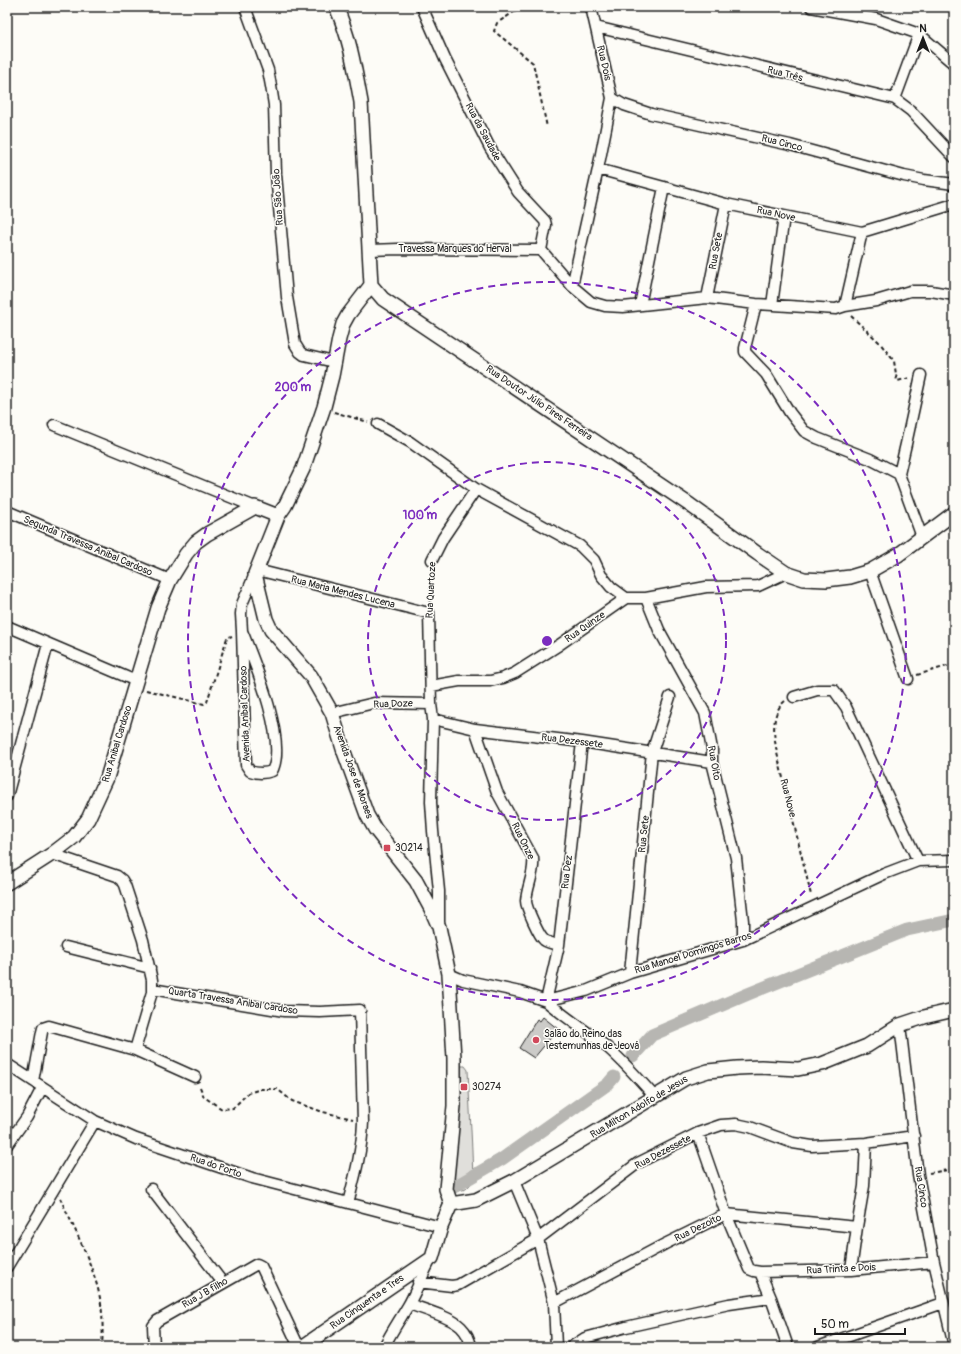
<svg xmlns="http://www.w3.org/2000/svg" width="961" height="1354" viewBox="0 0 961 1354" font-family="Pangolin,sans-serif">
  <rect width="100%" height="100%" fill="#fdfcf7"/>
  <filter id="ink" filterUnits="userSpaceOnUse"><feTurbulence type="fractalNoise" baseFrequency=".025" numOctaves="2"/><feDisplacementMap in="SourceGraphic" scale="8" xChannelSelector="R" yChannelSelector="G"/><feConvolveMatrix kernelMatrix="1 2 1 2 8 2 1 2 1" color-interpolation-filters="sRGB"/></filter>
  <g filter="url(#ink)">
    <path fill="#e0dfdb" stroke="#7e7e7c" d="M460,1066H465L468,1070L472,1150L473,1182L466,1189L459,1191L451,1186Z"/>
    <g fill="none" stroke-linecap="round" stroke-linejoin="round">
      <path stroke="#b7b6b2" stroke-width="13" d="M633,1056L652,1035L748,994L907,930L954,920
        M454,1187L502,1159L608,1084L614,1077"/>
    </g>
    <path fill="#cccbc8" stroke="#1c1c1c" d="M543,1017L558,1029L534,1058L519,1048L537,1019L540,1021Z"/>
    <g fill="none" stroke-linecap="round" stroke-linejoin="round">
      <g stroke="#1c1c1c" stroke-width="13">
        <path id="minor" d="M245,7L268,70L271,86L274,105L276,174L287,297L295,344L300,352L304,355L334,362
          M422,7L445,59L490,148L518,192L545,221L546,225L541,250
          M811,7L876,19L919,34L954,64
          M596,27L895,99L911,111L954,157
          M612,98L624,105L651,114L790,145L904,176L924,180L954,184
          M895,99L919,34
          M598,169L726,204L862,232L954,204
          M370,250L398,249L541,250
          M541,250L572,286L591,302L605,306L623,307L707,298L756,304L836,309L845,306L862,232
          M572,286L598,169L612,98L591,7
          M707,298L726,204
          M756,304L745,348V352L766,374L790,413L804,431L817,438L870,459L899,474
          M640,305L664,187
          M772,305L784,216
          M845,306L876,301L910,291H931L954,295
          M921,375L906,444L899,474L922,537
          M378,424L410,442L476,489L580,546L594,560L601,575L611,587L626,598H646L706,587L758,586L786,573
          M54,425L255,507
          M7,511L170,580
          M432,560L443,538L476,489
          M257,570L429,613L431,704L433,719L431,802L433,831L439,891V925
          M870,571L908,679
          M646,598L659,630L705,713L712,749V762L736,858L743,921V940
          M7,626L136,681
          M242,631C254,661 288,742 272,771C264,774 258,774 250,771L246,765L242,631L241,614L242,604L255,574
          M431,686L459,681H490L503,678L515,673L559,645L626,598
          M794,697L817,690H834L846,707L918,861
          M332,713L374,703L431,704
          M433,719L475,729L582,742L712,762
          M475,729L497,792L533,858C535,873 527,886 526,901C526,907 539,936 544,940C548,943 554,944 559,945
          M582,742L559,945L546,1001C566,1018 588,1032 608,1048C625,1063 640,1080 655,1097
          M7,796L48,644
          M52,854L117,876L122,880L125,885L143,940L152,980V992L135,1050
          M66,947L150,968
          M630,973L652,752L670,697
          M449,974L463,980L520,992L546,1001L586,991L630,973L743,940L884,874L918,861L954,860
          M152,989L284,1011L320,1012L360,1010L363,1122C362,1150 355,1176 348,1203
          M900,1025L918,1175L934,1262L954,1346
          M7,1064L95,1121L136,1139L252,1178L441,1227
          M33,1081L42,1032L43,1028L49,1026L135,1050L195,1077
          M698,1133L726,1214L749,1269L754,1271L760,1272L851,1270L934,1262
          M7,1145L27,1117L42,1088
          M514,1181L538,1239L554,1303L556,1347
          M151,1189L223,1283
          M7,1267L95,1121
          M851,1270L857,1227L864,1186L866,1143
          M760,1272L771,1298L788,1347
          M418,1282L452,1286L458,1285L538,1239L638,1163L698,1133L721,1125L736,1124L750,1127L793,1143L812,1146L866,1143L914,1136
          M554,1303L665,1244L726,1214L857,1227
          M409,1304C423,1309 451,1317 461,1327C466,1332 470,1340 471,1347
          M154,1347L153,1326L157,1321L257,1264L261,1266L299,1347
          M384,1347C391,1332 401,1318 409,1304C417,1289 423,1274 431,1259
          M571,1347L585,1338L626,1327L729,1304L771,1298
          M818,1347L943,1303"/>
      </g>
      <g stroke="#1c1c1c" stroke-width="16">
        <path id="tertiary" d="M336,7C350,37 355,70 361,102L371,285L383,299L690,505L758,554L786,573L804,579L826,580L850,577L870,571L898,555L954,513
          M371,285L348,315L343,324L339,339L332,376L324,407L303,469L285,506L278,516L255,574L266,619L271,630L311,676L332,713L344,752L367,815L375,829L416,881L431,909L439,927L449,974L454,1058V1106L447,1179L446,1189L451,1204L476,1200L514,1181L686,1078L708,1071L737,1068L761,1067L798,1069L822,1064L867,1046L900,1025L924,1017L954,1010
          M7,883L52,854L74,837L88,819L107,778L158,608L170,580L186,554L196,542L207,534L255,507L278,516
          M302,1347L432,1258L441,1227L451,1204"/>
      </g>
      <path stroke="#1c1c1c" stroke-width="2" stroke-dasharray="4 3" stroke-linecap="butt" d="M519,7L520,8L497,23L494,31L533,63L547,127
        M851,316L879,342L894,361L897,381L910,378
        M334,412L368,422
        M430,603L431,569
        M917,675L954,664
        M146,690L204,704L207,702L227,638L232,636
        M785,701C770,713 774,737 777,753L811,895
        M200,1087L204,1097L222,1109L233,1108L248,1093L261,1089H277L292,1101L323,1112L353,1119
        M929,1173L954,1169
        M60,1198C74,1228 94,1266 100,1298C103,1314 103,1331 102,1347"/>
      <use href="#minor" stroke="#fdfcf7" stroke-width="10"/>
      <use href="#tertiary" stroke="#fdfcf7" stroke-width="13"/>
    </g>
  </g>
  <g fill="none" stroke="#7b2cbf" stroke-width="2" stroke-dasharray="7 5">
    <circle cx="547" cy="641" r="179"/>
    <circle cx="547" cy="641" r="359"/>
  </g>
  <g fill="#d1495b" stroke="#fdfcf7" stroke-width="1.5">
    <rect x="383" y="844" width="8" height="8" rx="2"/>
    <circle cx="536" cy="1040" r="4"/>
    <rect x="460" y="1083" width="8" height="8" rx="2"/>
  </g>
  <g text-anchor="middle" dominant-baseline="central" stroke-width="3" stroke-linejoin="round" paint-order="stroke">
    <g font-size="10" fill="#1c1c1c" stroke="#fdfcf7">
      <text transform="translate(604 63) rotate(77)">Rua Dois</text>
      <text transform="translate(785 74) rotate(14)">Rua Três</text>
      <text transform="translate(483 132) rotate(62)">Rua da Saudade</text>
      <text transform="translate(782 143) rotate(14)">Rua Cinco</text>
      <text transform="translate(278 197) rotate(-94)">Rua São João</text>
      <text transform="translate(776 214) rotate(12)">Rua Nove</text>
      <text x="455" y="249">Travessa Marques do Herval</text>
      <text transform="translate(716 251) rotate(-79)">Rua Sete</text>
      <text transform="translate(539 403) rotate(34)">Rua Doutor Júlio Pires Ferreira</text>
      <text transform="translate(88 546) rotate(23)">Segunda Travessa Anibal Cardoso</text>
      <text transform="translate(431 590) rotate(-87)">Rua Quartoze</text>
      <text transform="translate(343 592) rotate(14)">Rua Maria Mendes Lucena</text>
      <text transform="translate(585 627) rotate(-35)">Rua Quinze</text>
      <text transform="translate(393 704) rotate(-2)">Rua Doze</text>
      <text transform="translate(245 714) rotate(-92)">Avenida Anibal Cardoso</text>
      <text transform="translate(572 741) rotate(7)">Rua Dezessete</text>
      <text transform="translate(117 744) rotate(-73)">Rua Anibal Cardoso</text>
      <text transform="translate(714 763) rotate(80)">Rua Oito</text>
      <text transform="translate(353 772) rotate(70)">Avenida Jose de Moraes</text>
      <text transform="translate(788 798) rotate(76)">Rua Nove</text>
      <text transform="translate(644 834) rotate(-84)">Rua Sete</text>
      <text transform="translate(523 841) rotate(64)">Rua Onze</text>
      <text transform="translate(567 872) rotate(-83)">Rua Dez</text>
      <text transform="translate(693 953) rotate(-17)">Rua Manoel Domingos Barros</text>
      <text transform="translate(233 1001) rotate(9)">Quarta Travessa Anibal Cardoso</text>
      <text transform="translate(639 1107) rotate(-31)">Rua Milton Adolfo de Jesus</text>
      <text transform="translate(663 1152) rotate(-28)">Rua Dezessete</text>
      <text transform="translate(216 1166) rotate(19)">Rua do Porto</text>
      <text transform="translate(921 1187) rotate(81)">Rua Cinco</text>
      <text transform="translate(698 1228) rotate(-26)">Rua Dezoito</text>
      <text transform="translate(841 1269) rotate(-3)">Rua Trinta e Dois</text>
      <text transform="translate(205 1293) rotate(-30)">Rua J B filho</text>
      <text transform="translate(367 1302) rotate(-35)">Rua Cinquenta e Tres</text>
    </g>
    <g font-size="10" fill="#1c1c1c" stroke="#fdfcf7" text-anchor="start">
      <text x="395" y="848">30214</text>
      <text x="544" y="1034">Salão do Reino das<tspan x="544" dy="12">Testemunhas de Jeová</tspan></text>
      <text x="472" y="1087">30274</text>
    </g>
  </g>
  <circle cx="547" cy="641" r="6" fill="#7b2cbf" stroke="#fdfcf7" stroke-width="2"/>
  <g font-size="12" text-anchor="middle" font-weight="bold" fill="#7b2cbf" stroke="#fdfcf7" stroke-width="3" stroke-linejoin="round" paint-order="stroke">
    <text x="293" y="391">200 m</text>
    <text x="420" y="519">100 m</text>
  </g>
  <rect width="961" height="1354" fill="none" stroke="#fdfcf7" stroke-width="24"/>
  <rect x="12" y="12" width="937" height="1330" fill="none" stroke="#1c1c1c" stroke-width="1.5" filter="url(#ink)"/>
  <g transform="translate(923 38)" stroke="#fdfcf7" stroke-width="3" paint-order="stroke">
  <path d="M0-3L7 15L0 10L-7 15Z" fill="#1c1c1c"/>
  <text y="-6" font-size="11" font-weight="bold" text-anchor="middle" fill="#1c1c1c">N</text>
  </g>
  <path d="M815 1328v6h90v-6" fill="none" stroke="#1c1c1c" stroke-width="2"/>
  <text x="821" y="1328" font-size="12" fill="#1c1c1c" stroke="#fdfcf7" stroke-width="3" paint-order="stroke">50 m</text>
</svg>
